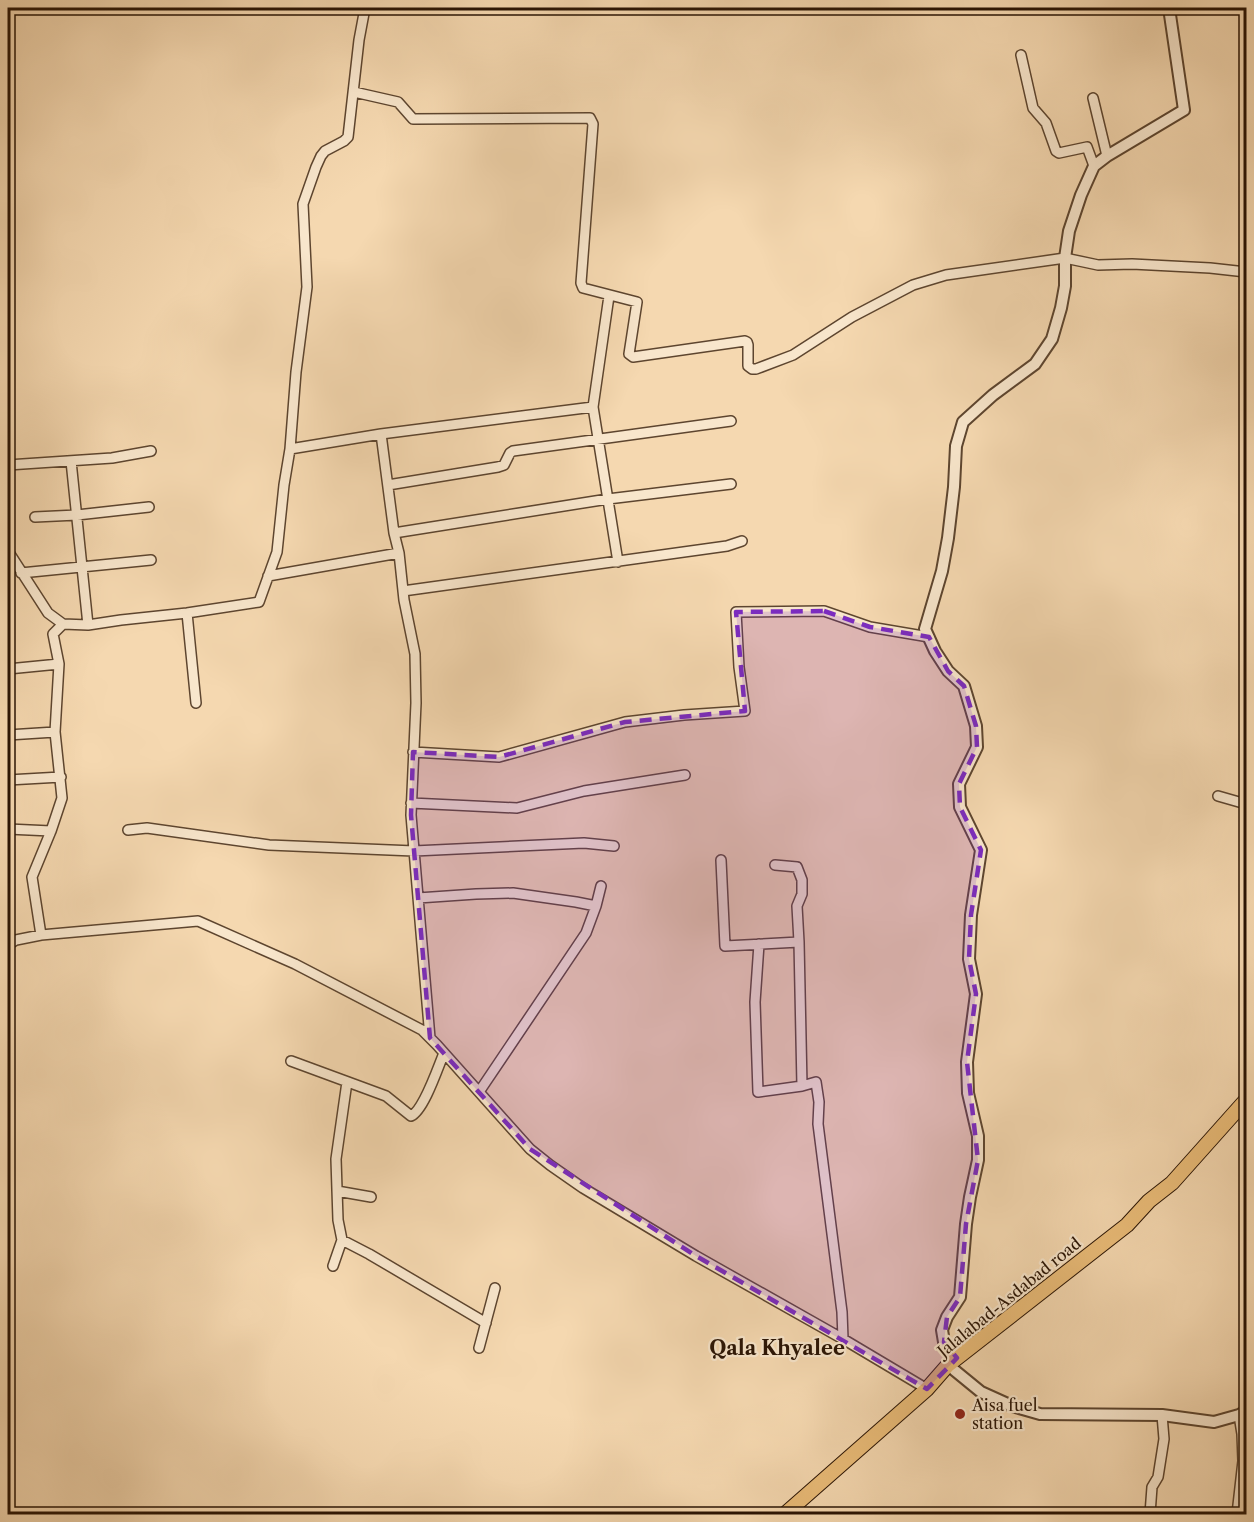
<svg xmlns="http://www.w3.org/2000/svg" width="1254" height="1522" viewBox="0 0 1254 1522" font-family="'Libre Caslon Text',serif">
  <rect width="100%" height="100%" fill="#f5d8b0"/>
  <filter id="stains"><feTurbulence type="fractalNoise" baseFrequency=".00333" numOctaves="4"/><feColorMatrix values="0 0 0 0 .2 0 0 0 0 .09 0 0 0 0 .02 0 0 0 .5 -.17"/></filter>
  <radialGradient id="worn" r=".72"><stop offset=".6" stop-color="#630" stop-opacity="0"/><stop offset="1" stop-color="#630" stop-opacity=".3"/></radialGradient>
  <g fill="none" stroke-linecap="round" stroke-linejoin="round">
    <g stroke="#5d452f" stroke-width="12">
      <path id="minor" d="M8,8H9
        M1021,55L1033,108L1046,123L1056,151L1059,153L1087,147L1094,166
        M354,92L398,102L413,119L590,118L593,124L581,283L583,288L637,302L629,354L633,357L745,341L747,342L748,345V366L752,369H756L793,355L852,317L913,285L946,275L1065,258L1098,265L1132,264L1210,268L1246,272
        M1093,98L1107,156
        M609,296L593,407L618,562
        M381,434L593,407
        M290,449L381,434L394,533L399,553L404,600L415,654L416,703L411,815L430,1038
        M71,461L88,625
        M8,465L112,458L151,451
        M388,485L498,467L504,465L510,453L513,451L731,421
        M35,517L77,515L149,507
        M394,533L608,499L731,484
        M8,551L48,613L63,624
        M21,573L151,560
        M268,576L399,553
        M403,591L727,546L742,541
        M187,613L196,703
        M8,669L59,664
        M8,735L55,732
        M413,752L499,757L625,722L684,715L745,711L739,667L736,612L824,611L870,627L929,637
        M8,780L61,777
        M1218,796L1246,804
        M411,803L517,808L584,791L685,775
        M8,829L51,831
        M128,830L147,828L269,845L414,851L584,843L614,846
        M721,860L725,946L799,942
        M775,865L797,867L802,880V894L797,906L799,942L802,1086
        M418,898L476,894L513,893L576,902L596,906
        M41,935L32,877L51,831L62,798L55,732L59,664L53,634L63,624L88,625L121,620L187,613L259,602L277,552L284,485L290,449L296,372L307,287L303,204L316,167L321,156L325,151L344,141L348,137L359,40L365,8
        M759,944L755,1002L758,1092L802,1086L816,1082L819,1102L818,1124L842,1312L843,1339
        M8,945L16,940L41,935L198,921L295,964L422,1030L437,1045L530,1149L550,1165L583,1188L696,1256L843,1339L927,1389
        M291,1061L386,1096L411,1116C424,1110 438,1067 444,1053
        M479,1092L586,933L596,906L601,886
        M337,1191L371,1197
        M342,1240L369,1254L486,1323
        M333,1266L342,1240L338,1220L336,1159L347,1082
        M479,1348L495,1288
        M1150,1514L1152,1487L1158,1477L1164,1439L1162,1415
        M1237,1514L1243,1461L1242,1434L1239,1415"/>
    </g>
    <g stroke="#5d452f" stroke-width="14">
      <path id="tertiary" d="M957,1358L944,1342L942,1330L947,1317L960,1297L966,1224L970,1197L978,1160V1136L968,1093L967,1062L976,994L969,959L971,915L981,850L960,807L959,784L977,747L976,726L964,686L948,671L935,651L925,629L942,571L948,538L954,487L956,446L963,422L993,395L1035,364L1052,339L1061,308L1065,286V258L1069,231L1081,195L1094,166L1107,156L1184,110L1169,8
        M948,1365L981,1392L1012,1406L1040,1414L1162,1415L1214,1422L1239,1415L1246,1411"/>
    </g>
    <g stroke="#2a1404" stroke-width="16">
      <path id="primary" d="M785,1514L927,1389L948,1365L1127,1225L1149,1201L1172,1183L1246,1100"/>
    </g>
    <use href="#minor" stroke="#f8e6cc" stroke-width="9"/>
    <use href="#tertiary" stroke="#f8e6cc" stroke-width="10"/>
    <use href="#primary" stroke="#eabc78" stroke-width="14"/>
  </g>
  <path fill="#7b2cbf" fill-opacity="0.2" stroke="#7b2cbf" stroke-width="4.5" stroke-dasharray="12 8" stroke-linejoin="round" d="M824,611L870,627L929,637L948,671L964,686L976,726L977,747L959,784L960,807L981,850L971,915L969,959L976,994L967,1062L978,1160L966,1224L960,1297L947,1317L944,1342L957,1358L927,1389L696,1256L530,1149L430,1038L411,815L413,752L499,757L625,722L745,711L736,612Z"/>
  <circle fill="#8f2418" stroke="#f8e6cc" stroke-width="2" cx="960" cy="1414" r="6"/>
  <g text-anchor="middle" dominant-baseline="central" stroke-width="4.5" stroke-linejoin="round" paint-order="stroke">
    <g font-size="16" fill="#2a1404" stroke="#f8e6cc">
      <text transform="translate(1009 1297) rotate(-39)">Jalalabad-Asdabad road</text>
    </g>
    <g font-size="16" fill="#2a1404" stroke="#f8e6cc" text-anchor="start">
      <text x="972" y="1405">Aisa fuel<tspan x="972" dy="18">station</tspan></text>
    </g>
    <g font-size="20" font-weight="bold" fill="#2a1404" stroke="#f8e6cc">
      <text x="777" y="1348">Qala Khyalee</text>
    </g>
  </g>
  <rect width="1254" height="1522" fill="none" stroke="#f5d8b0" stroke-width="30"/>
  <rect x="9" y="9" width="1236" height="1504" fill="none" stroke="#2a1404" stroke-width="3"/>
  <rect x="15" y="15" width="1224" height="1492" fill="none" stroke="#2a1404" stroke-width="1.5"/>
  <rect width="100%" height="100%" filter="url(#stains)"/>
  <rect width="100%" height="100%" fill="url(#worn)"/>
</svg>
